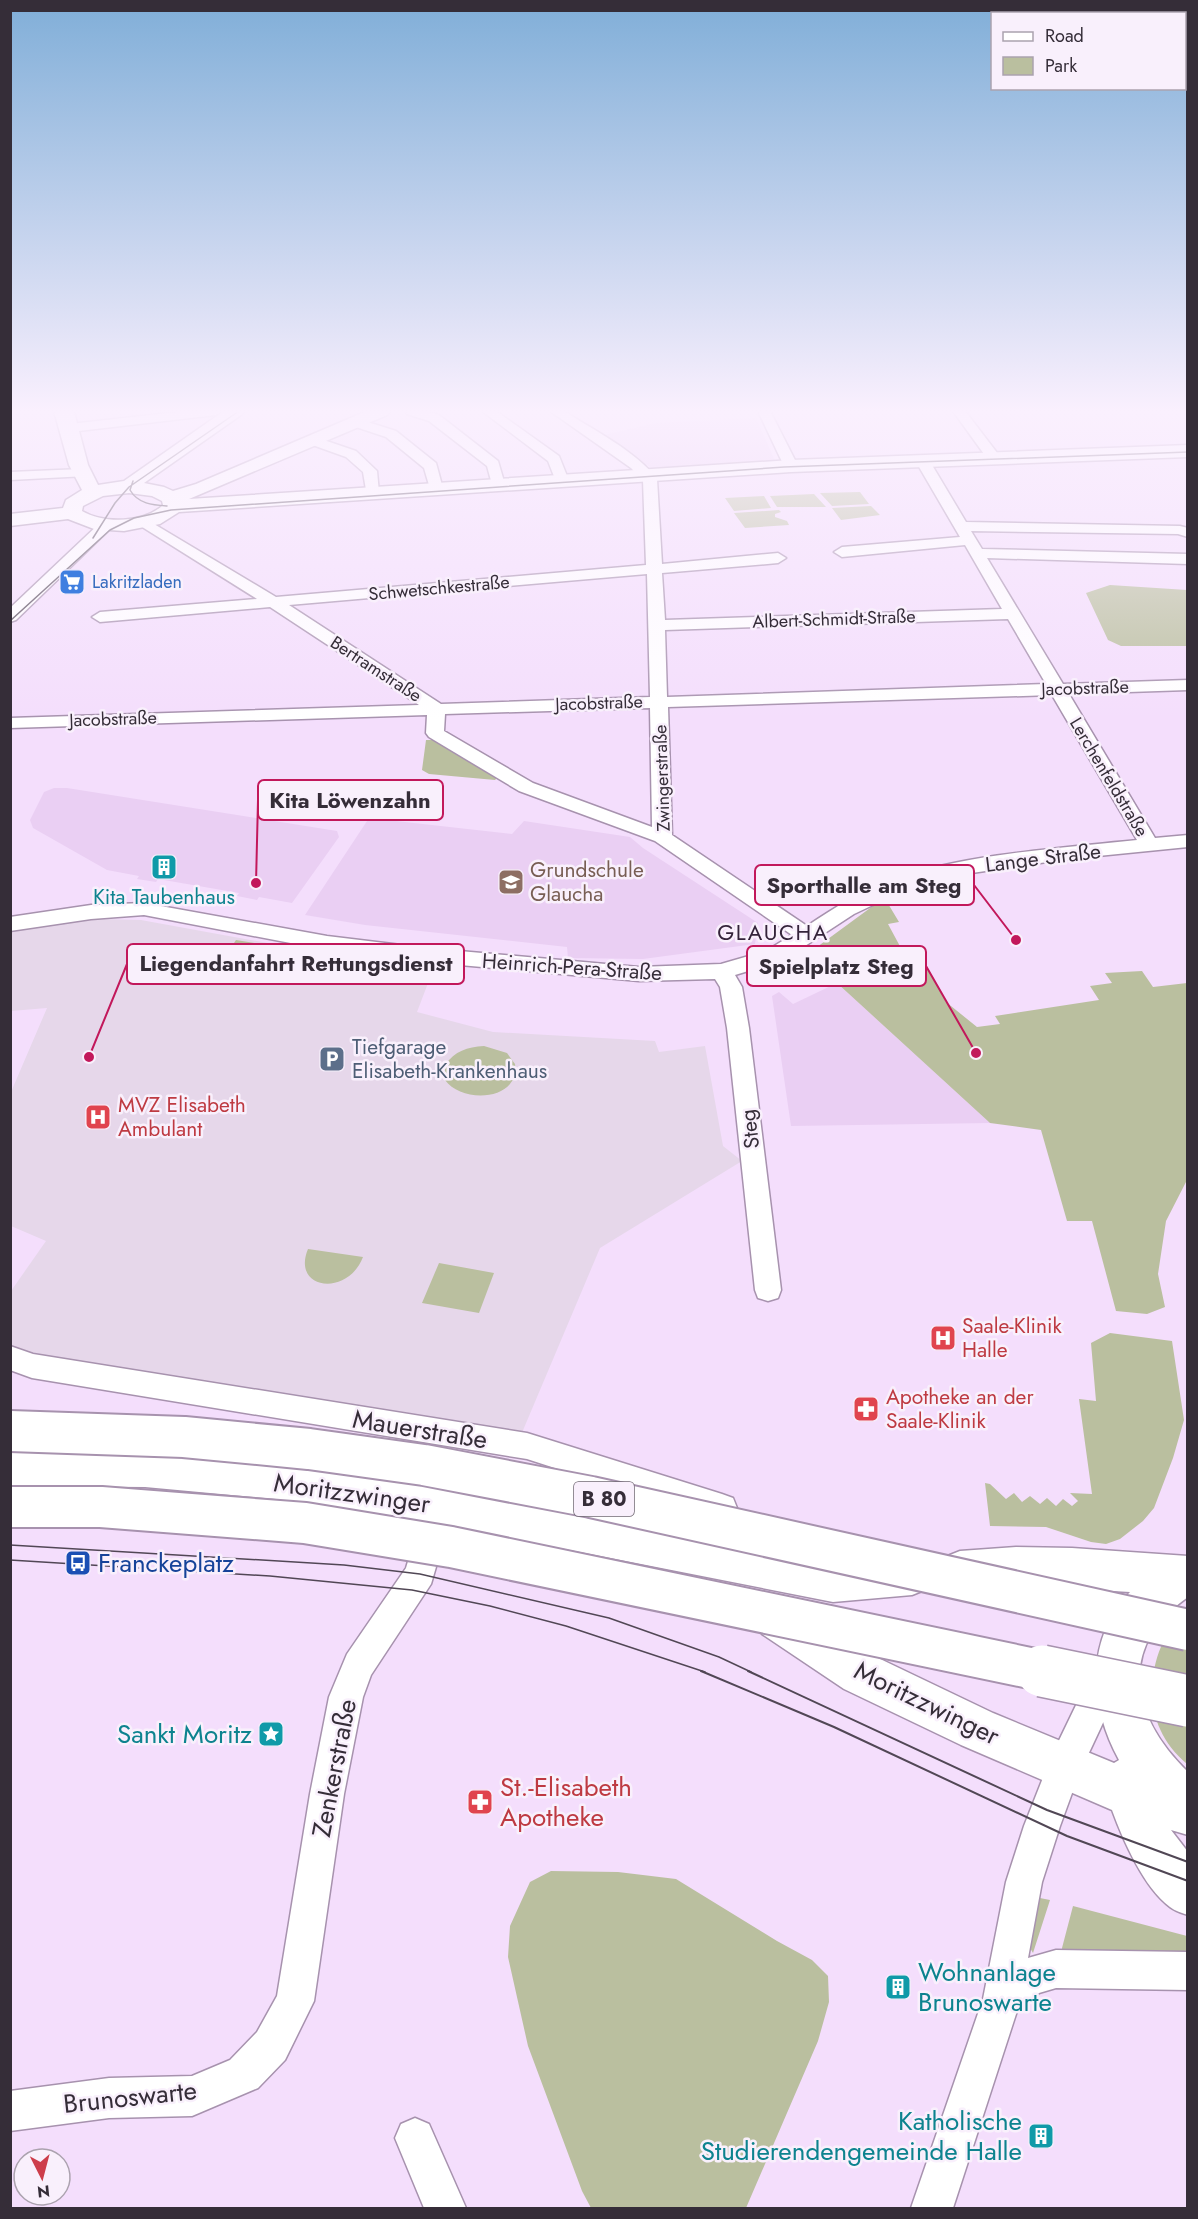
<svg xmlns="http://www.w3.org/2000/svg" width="1198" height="2219" viewBox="0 0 1198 2219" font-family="Jost,sans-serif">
  <rect width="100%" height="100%" fill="#f4defc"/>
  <path fill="#eacff3" d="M756,418L776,463L654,470L604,435L656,423Z
    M54,788H67L337,831L339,837L292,903L259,897L257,900L237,896L239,893L158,879L156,882L137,879L139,876L107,870L33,828L30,820L44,792Z
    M369,818L512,834L524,821L630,837L643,848L758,923L755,944L643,959L568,958L567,947L365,925L305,915Z
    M837,983L990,1123L791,1126L772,996L779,992L793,1004Z"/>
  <path fill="#e6d7ea" d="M100,919L141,920L328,954L433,970L417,1012L493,1032L655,1041L659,1052L705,1046L723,1146L742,1161L600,1248L521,1435L42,1357L11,1346V1291L46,1241L11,1226V1092L47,1008L11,1011L10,931Z"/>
  <path fill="#babf9f" d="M860,492L869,504L832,506L820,493Z
    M814,494L826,507H777L770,496Z
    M764,496L771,508L734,511L725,498Z
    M871,506L880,515L841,520L832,508Z
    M779,510L781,512L775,514V517L787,521L789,525L745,528L734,513Z
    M1110,585L1187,590V646H1121L1108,640L1086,593Z
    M426,740H434L497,778L495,780L429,774L422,770Z
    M887,902L899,922L888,924L909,963L924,961L946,1002L977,1027L1000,1024L995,1016L1099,1000L1090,986L1112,983L1105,973L1142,971L1153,987L1187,983V1180L1166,1221L1158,1274L1165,1307L1147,1314L1116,1311L1092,1221H1067L1041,1130L990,1123L837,983L802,958L877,903Z
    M236,940L272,946L265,956L230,949Z
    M484,1046L507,1053L515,1064C520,1101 462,1104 445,1080V1065C455,1051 467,1047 484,1046Z
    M308,1249L363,1257C348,1297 291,1290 308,1249Z
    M439,1263L494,1273L479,1313L422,1303Z
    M1110,1333L1172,1341L1184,1420L1173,1458L1154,1508L1143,1521L1120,1539L1106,1544L1091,1542L1046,1527L990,1526L985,1483L990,1484L1006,1499L1014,1493L1022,1502L1030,1496L1040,1504L1047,1498L1056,1506L1063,1499L1072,1506L1078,1501L1070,1493L1092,1494L1079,1399L1096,1401L1091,1343Z
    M1187,1606V1764C1136,1722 1145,1652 1187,1606Z
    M551,1871L618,1872L676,1879L777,1941L812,1960L828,1976L829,2002L818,2041L746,2208H591L582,2191L528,2046L508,1957L510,1926L530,1882Z
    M1035,1897L1050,1900L1033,1953L1030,1948Z
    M1073,1906L1187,1936V1955H1063L1062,1948Z"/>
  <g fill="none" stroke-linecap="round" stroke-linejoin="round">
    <g stroke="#a792ae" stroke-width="3">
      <path id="street" d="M187,411H222L216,415L70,432L63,428L70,424Z
        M406,411H424L439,415L498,461L505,485L503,488H493L487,466L429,421L407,414Z
        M482,411H496L559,456L569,481L567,484H557L548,461Z
        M550,411H564C593,430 636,451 657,479L662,564L778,553L786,558L778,563L662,573L665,620L1002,609L965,545L842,557L834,552L842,547L960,537L915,460L922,456L929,460L966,522L1180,526L1188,528V537L1178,534L971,531L982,549L1188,554V564L987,558L1063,684L1188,680V690L1069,694L1155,838L1188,835V847L1068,859L965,874L909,888L854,914L782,961L735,975L742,987L749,1028L781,1290L778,1298L768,1301L758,1298L755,1290L727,1028L720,987L715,979L639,981L426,962L327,950L144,915L91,919L10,931V917L91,905L144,903L327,936L426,948L639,967L721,964L766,951L792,935L655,841L519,791L429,737L426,733L427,715L10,728V718L419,705L270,607L100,622L92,617L100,612L257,599L139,525L137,522L144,518L276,597L646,565L643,480L631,468ZM647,574L650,697L441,704L289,605ZM1008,619L1046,684L667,697L665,630ZM1052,695L1137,840C1060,848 969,854 896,878C864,889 834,908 807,926L672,835L668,707ZM650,708L652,827L533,783L444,731L445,714Z
        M758,411H770L798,466L796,469L791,470L784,466Z
        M953,411H965L1001,458L999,461H989Z
        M355,418L396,431L436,463L443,489L441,492H431L424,468L386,437L350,425L348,422L350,419Z
        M312,436L356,451L377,471L379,493L377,496H367L363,472L346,457L307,443L305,440Z
        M82,469L89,473L87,476L10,480V472Z
        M106,521L111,522L113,525L111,528L16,620L10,622V608L101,522Z
        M10,1346L33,1354L527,1433L722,1494L733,1498L737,1508L733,1518L722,1522L527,1459L32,1378L10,1370Z
        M439,1491L450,1495L454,1505L431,1584L371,1675L363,1697L344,1794L314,2001L285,2060L258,2088L192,2116L109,2118L10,2131V2091L109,2078L192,2076L230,2060L257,2032L277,1996L310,1794L329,1697L347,1654L406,1568L428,1495Z
        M1106,1664L1118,1668L1123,1680L1079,1774L1060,1826L1042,1882L1028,1958L1056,1950L1188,1952V1990L1056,1988L1039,1993L1017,2011L953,2208H911L983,1999L1006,1882L1024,1826L1052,1755L1094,1668Z
        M415,2118L429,2124L466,2208H424L395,2138L401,2124Z"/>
    </g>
    <g stroke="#a792ae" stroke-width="3">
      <path id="secondary" d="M54,411L74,412L88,465L98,485L124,481L224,411H244L241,415L144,483L164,487L173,491L196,484L367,411H390L387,415L189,499L791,460L1188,445V457L791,472L179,512L160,524L124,531L94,529L68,519L10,526V514L63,508L66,500L82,490L69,465ZM129,493L152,496L162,501L163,505C144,523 104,524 82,511L83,506L103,496Z
        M10,1450L145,1451L276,1463L439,1486L833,1562L912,1555L927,1561L934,1575L927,1589L912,1595L833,1602L439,1524L276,1499L145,1487L10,1486Z
        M1016,1547L1072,1548L1188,1556V1597C1116,1647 1131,1717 1188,1772V1835L1171,1830L1188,1852V1915C1182,1913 1175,1911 1170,1907C1144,1888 1123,1840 1112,1810L961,1745L844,1689L762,1634L756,1619L762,1604L778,1598L794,1604L876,1657L993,1713L1114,1763L1119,1760C1089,1705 1085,1640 1130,1592L1044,1587L960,1591L945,1585L938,1571L945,1557L960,1551Z"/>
    </g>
    <use href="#street" fill="#fff" fill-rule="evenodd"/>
    <use href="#secondary" fill="#fff" fill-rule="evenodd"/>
    <path stroke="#514755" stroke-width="1.5" d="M133,481L130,490C138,504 153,505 167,506
      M93,538L115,503L129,487L239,411
      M10,621L110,530L134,518L171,510L784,467L1188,452
      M10,1545L344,1565L420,1574L609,1618L719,1657L751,1672
      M10,1560L270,1576L412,1590L490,1606L566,1626L705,1672"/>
    <path stroke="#514755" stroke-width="2" d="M701,1671L834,1727L1067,1836L1188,1881
      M748,1671L1047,1810L1188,1862"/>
    <g stroke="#a792ae" stroke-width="44" stroke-linecap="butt">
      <path id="primary-bridge-far1" d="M10,1431L184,1437L309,1449L424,1465L591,1497L1188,1630
        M10,1507H101L305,1523L451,1547L1049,1672"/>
    </g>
    <g stroke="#a792ae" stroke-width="54" stroke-linecap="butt">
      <path id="primary-bridge" d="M1042,1671L1188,1701"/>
    </g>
    <use href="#primary-bridge-far1" stroke="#fff" stroke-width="40"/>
    <use href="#primary-bridge" stroke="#fff" stroke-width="51"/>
  </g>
  <linearGradient id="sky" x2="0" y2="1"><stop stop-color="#80aed8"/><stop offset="0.57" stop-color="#faf0fe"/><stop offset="1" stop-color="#faf0fe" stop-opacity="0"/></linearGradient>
  <rect width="1198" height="721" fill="url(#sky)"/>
  <defs>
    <g id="supermarket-square" transform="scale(1.35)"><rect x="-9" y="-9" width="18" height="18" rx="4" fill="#3f7fe0" stroke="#f9f0fc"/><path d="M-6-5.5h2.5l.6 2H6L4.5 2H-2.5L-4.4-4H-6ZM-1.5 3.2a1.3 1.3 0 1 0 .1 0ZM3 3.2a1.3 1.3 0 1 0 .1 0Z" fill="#fff"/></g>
    <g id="building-square" transform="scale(1.35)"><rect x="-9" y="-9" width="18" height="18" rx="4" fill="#0f9aa8" stroke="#f9f0fc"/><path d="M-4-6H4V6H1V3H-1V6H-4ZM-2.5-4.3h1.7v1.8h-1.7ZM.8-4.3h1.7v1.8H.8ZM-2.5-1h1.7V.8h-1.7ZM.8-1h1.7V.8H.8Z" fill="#fff"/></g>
    <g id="school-square" transform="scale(1.35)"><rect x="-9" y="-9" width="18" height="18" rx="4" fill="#8d6e63" stroke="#f9f0fc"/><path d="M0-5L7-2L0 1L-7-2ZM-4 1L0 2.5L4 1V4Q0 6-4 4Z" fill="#fff"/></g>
    <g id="parking-square" transform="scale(1.35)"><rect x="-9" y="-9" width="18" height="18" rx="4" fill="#5c6f8a" stroke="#f9f0fc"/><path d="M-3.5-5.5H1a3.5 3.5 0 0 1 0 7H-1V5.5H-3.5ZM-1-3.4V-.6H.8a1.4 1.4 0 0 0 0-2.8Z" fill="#fff"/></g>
    <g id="hospital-square" transform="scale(1.35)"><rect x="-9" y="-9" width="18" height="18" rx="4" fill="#e0444e" stroke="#f9f0fc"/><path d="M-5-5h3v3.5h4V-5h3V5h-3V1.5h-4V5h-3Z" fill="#fff"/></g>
    <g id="pharmacy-square" transform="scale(1.35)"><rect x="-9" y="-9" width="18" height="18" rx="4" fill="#e0444e" stroke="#f9f0fc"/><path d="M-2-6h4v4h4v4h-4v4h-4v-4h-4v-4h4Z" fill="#fff"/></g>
    <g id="bus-square" transform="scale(1.35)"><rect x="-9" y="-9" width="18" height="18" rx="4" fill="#1a4fb4" stroke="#f9f0fc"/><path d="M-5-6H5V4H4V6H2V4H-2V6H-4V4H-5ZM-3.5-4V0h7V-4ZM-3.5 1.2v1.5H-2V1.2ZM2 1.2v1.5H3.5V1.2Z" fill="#fff"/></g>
    <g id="sight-square" transform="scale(1.35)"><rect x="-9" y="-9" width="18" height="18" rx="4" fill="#0f9aa8" stroke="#f9f0fc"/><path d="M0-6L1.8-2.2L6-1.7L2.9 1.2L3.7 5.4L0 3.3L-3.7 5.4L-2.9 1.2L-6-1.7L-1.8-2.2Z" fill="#fff"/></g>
  </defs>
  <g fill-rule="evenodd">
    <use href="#supermarket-square" x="72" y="582"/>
    <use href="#building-square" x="164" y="867"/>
    <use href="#school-square" x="511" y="882"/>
    <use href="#parking-square" x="332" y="1059"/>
    <use href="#hospital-square" x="98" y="1117"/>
    <use href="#hospital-square" x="943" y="1338"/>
    <use href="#pharmacy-square" x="866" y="1409"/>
    <use href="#bus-square" x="78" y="1563"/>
    <use href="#sight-square" x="271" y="1734"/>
    <use href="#pharmacy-square" x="480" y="1802"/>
    <use href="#building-square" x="898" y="1987"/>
    <use href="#building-square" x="1041" y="2136"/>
  </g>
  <g text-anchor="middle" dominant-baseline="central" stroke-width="5" stroke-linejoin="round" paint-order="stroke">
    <g font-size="18" fill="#366cbe" stroke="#f9f0fc" text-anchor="start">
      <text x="92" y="582">Lakritzladen</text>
    </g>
    <g font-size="18" fill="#352d38" stroke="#f9f0fc">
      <text transform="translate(439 588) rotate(-5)">Schwetschkestraße</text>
      <text transform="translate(834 619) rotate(-2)">Albert-Schmidt-Straße</text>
      <text transform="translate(376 669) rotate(33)">Bertramstraße</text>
      <text transform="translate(1085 688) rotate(-2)">Jacobstraße</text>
      <text transform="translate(599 703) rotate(-2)">Jacobstraße</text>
      <text transform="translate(113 719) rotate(-2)">Jacobstraße</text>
      <text transform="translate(1109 777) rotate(59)">Lerchenfeldstraße</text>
      <text transform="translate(662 778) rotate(-92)">Zwingerstraße</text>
    </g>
    <rect fill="#f9f0fc" stroke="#706873" stroke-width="1.5" x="574" y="1482" width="60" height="34" rx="4.5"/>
    <g font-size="20" font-weight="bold" fill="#352d38">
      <text x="604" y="1499">B 80</text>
    </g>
    <g font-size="21" fill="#352d38" stroke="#f9f0fc">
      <text transform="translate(1043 858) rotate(-7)">Lange Straße</text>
      <text transform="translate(572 967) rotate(4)">Heinrich-Pera-Straße</text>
      <text transform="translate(750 1129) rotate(-97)">Steg</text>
    </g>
    <g font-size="21" fill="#785e54" stroke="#f9f0fc" text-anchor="start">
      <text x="530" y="870">Grundschule<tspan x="530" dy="24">Glaucha</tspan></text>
    </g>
    <g font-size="21" fill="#0d838f" stroke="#f9f0fc">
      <text x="164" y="897">Kita Taubenhaus</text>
    </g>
    <g font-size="21" fill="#4e5e75" stroke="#f9f0fc" text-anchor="start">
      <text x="352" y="1047">Tiefgarage<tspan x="352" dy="24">Elisabeth-Krankenhaus</tspan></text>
    </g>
    <g font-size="21" fill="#be3a42" stroke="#f9f0fc" text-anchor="start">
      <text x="118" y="1105">MVZ Elisabeth<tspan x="118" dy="24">Ambulant</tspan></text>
      <text x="962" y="1326">Saale-Klinik<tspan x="962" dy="24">Halle</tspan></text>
      <text x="886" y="1397">Apotheke an der<tspan x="886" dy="24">Saale-Klinik</tspan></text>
    </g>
    <g font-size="22" letter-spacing="1.5" fill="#34233a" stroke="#f9f0fc">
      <text x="773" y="932">GLAUCHA</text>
    </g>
    <g font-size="26" fill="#352d38" stroke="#f9f0fc">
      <text transform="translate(420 1429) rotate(9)">Mauerstraße</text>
      <text transform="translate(352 1493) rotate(8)">Moritzzwinger</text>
      <text transform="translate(927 1703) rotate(26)">Moritzzwinger</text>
      <text transform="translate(334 1768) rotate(-79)">Zenkerstraße</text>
      <text transform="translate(130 2097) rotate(-6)">Brunoswarte</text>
    </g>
    <g font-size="26" fill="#164399" stroke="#f9f0fc" text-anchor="start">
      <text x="98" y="1563">Franckeplatz</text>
    </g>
    <g font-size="26" fill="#0d838f" stroke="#f9f0fc" text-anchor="end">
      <text x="252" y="1734">Sankt Moritz</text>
      <text x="918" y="1972" text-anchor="start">Wohnanlage<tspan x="918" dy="30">Brunoswarte</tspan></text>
      <text x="1022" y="2121">Katholische<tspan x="1022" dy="30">Studierendengemeinde Halle</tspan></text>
    </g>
    <g font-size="26" fill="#be3a42" stroke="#f9f0fc" text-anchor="start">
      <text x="500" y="1787">St.-Elisabeth<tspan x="500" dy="30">Apotheke</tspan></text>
    </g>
  </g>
  <path fill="none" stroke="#c2185b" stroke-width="2" d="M256 883L258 800M1016 940L974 885M89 1057L127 964M976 1053L926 966"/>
  <g fill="#c2185b" stroke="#f9f0fc" stroke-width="2">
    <circle cx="256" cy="883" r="6"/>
    <circle cx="1016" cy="940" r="6"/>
    <circle cx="89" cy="1057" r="6"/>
    <circle cx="976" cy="1053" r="6"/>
  </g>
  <g fill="#f9f0fc" stroke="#c2185b" stroke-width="2">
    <rect x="258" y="780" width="185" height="40" rx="6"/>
    <rect x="755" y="865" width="219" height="40" rx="6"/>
    <rect x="127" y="944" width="337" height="40" rx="6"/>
    <rect x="747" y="946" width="179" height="40" rx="6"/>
  </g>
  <g font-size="22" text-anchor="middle" font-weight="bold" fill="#352d38">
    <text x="350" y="808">Kita Löwenzahn</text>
    <text x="864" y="893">Sporthalle am Steg</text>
    <text x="296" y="971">Liegendanfahrt Rettungsdienst</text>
    <text x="836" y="974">Spielplatz Steg</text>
  </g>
  <rect width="1198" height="2219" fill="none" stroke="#352d38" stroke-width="24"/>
  <rect x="991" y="12" width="195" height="78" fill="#f9f0fc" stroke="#aba2ae" stroke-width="1.5"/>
  <rect x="1003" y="32" width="30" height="9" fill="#ffffff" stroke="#aba2ae" stroke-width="1.5"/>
  <text x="1045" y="42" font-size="18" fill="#352d38">Road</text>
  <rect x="1003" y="57" width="30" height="18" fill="#babf9f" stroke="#aba2ae" stroke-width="1.5"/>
  <text x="1045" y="72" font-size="18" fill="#352d38">Park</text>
  <g transform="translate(42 2177) rotate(174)"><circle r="28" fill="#f9f0fc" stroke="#aba2ae" stroke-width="1.5"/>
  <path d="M0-4.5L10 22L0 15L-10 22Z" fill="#cd3d4b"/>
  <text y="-9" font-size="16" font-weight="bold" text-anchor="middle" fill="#352d38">N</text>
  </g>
</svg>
